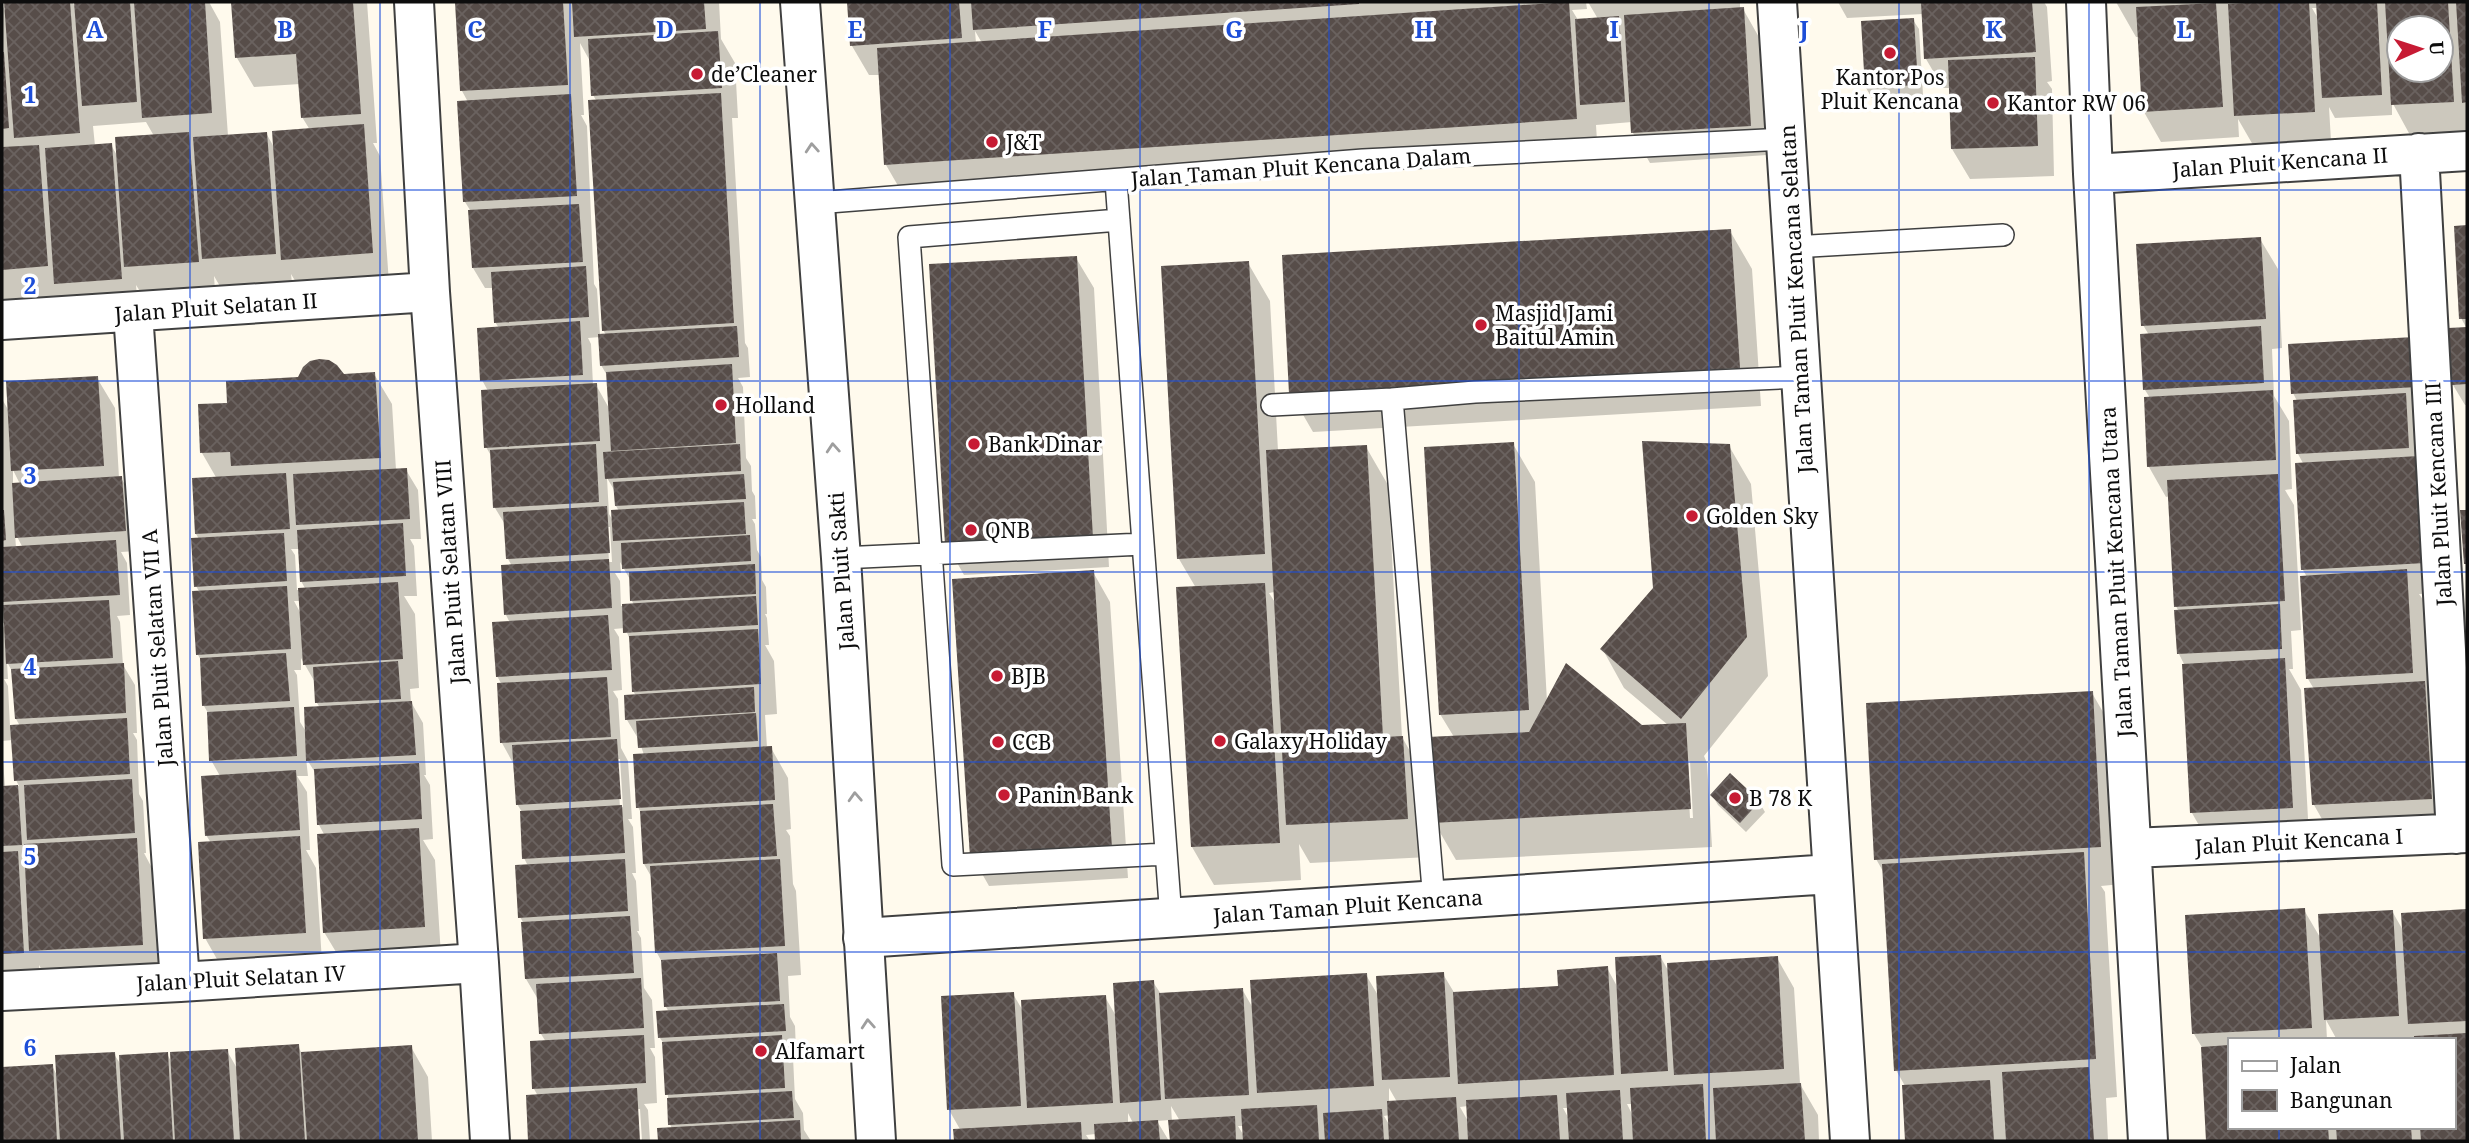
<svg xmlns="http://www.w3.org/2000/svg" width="2469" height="1143" viewBox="0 0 2469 1143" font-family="'Noto Serif',serif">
  <defs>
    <pattern id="building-cross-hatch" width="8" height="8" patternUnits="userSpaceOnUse" patternTransform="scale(1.75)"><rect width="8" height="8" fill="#574d49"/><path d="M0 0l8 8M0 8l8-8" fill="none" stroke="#6a625f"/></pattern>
  </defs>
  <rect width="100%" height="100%" fill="#fffaed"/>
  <path fill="#0003" fill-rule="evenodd" d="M6,2H72L77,9L76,2H209L220,22L228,136L266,133L275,149L310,130L302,117L300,84L254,87L237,58L233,2H367L377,143H373L380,156L389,283L300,289L291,274L292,283L221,288L214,276L215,291L143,296L136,285L138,308L73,313L63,296L2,301V5L7,14ZM146,122L154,136L118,157L111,145L95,146L93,126Z
    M456,2H719L721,39L735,63L738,118H732L745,343L748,348L750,377L738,378L743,387L746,458L751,466L752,491L755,496L756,519H752L755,524L757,550L761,557L762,580L766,587L767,614H765L767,618L769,645H765L774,661L777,714L765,715L767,748H771L788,778L791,829L786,830L790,836L793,884L796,891L801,975L788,976L790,1017L795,1026L796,1051L790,1052L793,1057L795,1099L803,1113L804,1130L811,1141H660L659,1130L672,1129L670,1124L664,1044L660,1038L658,1013L669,1012L666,1007L663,964L657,953L652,878L644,864L642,815L638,807L644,755L639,740L627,720L636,696L633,691L631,642L625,628L614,629L619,637L622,690L613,691L618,699L621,748L628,761L632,819H628L633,827L636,873H632L636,881L639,931H637L641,938L644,988L652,1000L655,1048H650L655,1057L657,1103L644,1104L648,1110L650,1141H642L640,1109H637L638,1141H530L527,1097L538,1096L534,1089L532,1043L546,1042L541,1034L539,1001L526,979L523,922L520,917L528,866L524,858L522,812L517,804L513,763L502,743V685L497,676L510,623L506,615L503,567L512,566L508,559L506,526L495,508L493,459L486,447L488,391L482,380L499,328L495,322L493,288H485L473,268L470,210L465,202L468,102L462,91ZM580,43L591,63L593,95L597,102L603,330L606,335H600L597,289L594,284L587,126L581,115H584ZM600,337L601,365L608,377L610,410L596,385H593L591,344L588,338ZM607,478L616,493V506L619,511L613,521L609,514ZM607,527H610L612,562H609ZM620,562L631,581L632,601L634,605L621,606L620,581L615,573H621ZM617,759H620L623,807L620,808Z
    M849,2H1586L1587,9L1572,10L1578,20L1598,19L1588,2H1740V9H1743L1760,39L1767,155L1650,163L1633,133L1632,122L1596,125L1598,157L908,203L886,165L880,75H869L852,46ZM975,31L982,43H976Z
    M1838,2H2044L2047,7L2052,81L2047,82L2052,89L2054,176L1970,179L1952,149L1951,88H1943L1926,59L1923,14L1847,18Z
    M2116,2H2467V132L2410,135L2392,102V115L2335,118L2329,107L2331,141L2253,145L2238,119L2239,137L2161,142L2144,112L2140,37H2136ZM2312,8H2318L2319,20ZM2399,28H2441V70H2399Z
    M1913,20L1919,29L1923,95L1872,98L1866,88Z
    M2467,227V405H2465L2453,385L2467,329L2461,318L2456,228Z
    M1730,231L1752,269L1761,406L1313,432L1291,394Z
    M2260,239L2278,269L2282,348L2272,349L2274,396L2289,421L2292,489L2285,490L2294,505L2301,630L2291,631L2293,669H2289L2301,690L2309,837L2209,843L2192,813L2185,666L2179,654L2176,612H2179L2176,606L2170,496L2166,497L2149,467L2150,398L2145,390L2142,335H2149L2143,325Z
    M1076,258L1094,288L1109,567L964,575L947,545Z
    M1248,263L1270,301L1278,451L1366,447L1388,485L1402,737L1424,776L1429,857L1310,863L1299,844L1301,880L1214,885L1192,847L1196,588L1179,559ZM1275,592L1276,604L1269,593Z
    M2413,339L2427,407H2412L2417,415L2441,593L2419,594L2424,601L2429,690L2442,712L2448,828L2331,835L2314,805L2306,689H2314L2308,679L2307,577L2303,570L2304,465L2298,454L2297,401L2293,393Z
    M374,374L392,404L396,470H406L418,490L421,539H410L414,546L417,596H404L415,614L419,688L410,689L411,702L423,723L426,775H424L430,785L433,839L423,840L435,860L441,956L342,962L324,932L325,836L319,825L316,774L306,758L308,776H297L307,792L310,850H306L316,868L322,962L222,968L205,938L211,843L206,835L220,776L211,760L208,713L204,706L202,662L198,655L200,593L196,586L199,539L196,534L217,479L202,453L229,404L343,376ZM291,549H300L301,581L306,590H297L295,555ZM294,601H301V614ZM301,658L316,684L317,703L320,708L307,733L300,722L297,675L294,670H301Z
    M97,378L115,408L119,478H121L133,498L137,551L121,552L127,563L130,615L117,616L120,622L123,665L135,685L137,733H133L137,740L139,794L143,801L146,853H144L153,870L159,974L48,981L39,965L40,982L2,984V747L5,787L19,786L16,780L13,740L2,741V624L6,632V623H2V399L10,413ZM13,470L20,484H13ZM15,533L23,548H16ZM7,662L13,673L16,719L20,726L10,727L8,686L4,679H8Z
    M1513,444L1535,482L1547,702L1642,727L1668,725L1624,688L1603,650L1654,589L1729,446L1751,484L1768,676L1704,756L1707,763L1712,847L1456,860L1434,822L1454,737L1440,714ZM1687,761H1690L1693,818H1690Z
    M1093,572L1110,602L1128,878L989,886L972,856Z
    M2092,693L2114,731L2122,884L2101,886L2105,892L2117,1097L2106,1098L2108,1141H1907L1905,1086L1896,1070L1884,873L1876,859Z
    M1730,775L1759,802L1765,812L1746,832L1718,805L1712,795Z
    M2304,910L2321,939L2392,911L2404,932L2403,915L2467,911V1141H2208L2203,1049L2194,1034L2187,916ZM2326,1020L2337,1040H2453V1127H2229V1040H2327Z
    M1660,956L1669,972L1777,958L1794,988L1800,1084L1818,1115L1819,1141H1171L1170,1120L1157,1121L1169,1141H1097L1096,1134L1086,1135L1090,1141H956L955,1131H961L949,1110L1013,994L1023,1011L1105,997L1116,1016L1153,982L1161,994L1242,989L1254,1010L1366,975L1379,997L1443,974L1455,994L1560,988L1607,968L1618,988ZM1389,1088L1397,1102H1389ZM1627,1104H1633V1116ZM1171,1106L1180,1121L1172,1122ZM1468,1106L1469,1123L1460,1107ZM1563,1108H1569V1119ZM1128,1113L1133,1123L1128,1124ZM1390,1115V1126L1384,1116ZM1238,1126H1243L1244,1136Z
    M298,1046L302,1054L411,1047L428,1077L432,1141H2V1069L52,1066L58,1077L114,1054L121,1065L167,1054L172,1063L227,1051L238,1070Z"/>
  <path fill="url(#building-cross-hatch)" fill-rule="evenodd" d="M4,2H70L80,133L14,138Z
    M74,2H130L137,102L82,106Z
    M134,2H205L212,113L142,118Z
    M231,2H353L361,114L301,118L296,54L235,58Z
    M455,2H563L568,85L460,91Z
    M572,2H704L706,29L574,37Z
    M847,2H959L962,38L850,46Z
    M971,2H1359V4L973,30Z
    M1569,2L1577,119L884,165L877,48Z
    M1921,2H2032L2036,52L1924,59Z
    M2264,2H2309L2315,112L2234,116L2228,4Z
    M2316,2H2377L2382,95L2322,98Z
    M2385,2H2448L2454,102L2391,105ZM2399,28H2441V70H2399Z
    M2456,2H2467V102L2462,103Z
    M2216,3L2223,107L2142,112L2136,7Z
    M1744,7L1751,126L1631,133L1624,15Z
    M1619,16L1625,102L1580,105L1575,19Z
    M1914,18L1918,85L1865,88L1861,21Z
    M718,31L722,88L591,96L588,39Z
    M2,52H4L9,128L2,129Z
    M2035,57L2038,146L1951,149L1948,60Z
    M721,93L734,323L602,331L588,100Z
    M571,94L577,196L463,202L457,101Z
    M364,124L373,253L281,260L272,131Z
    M189,132L199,262L124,267L115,137Z
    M267,132L276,254L202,259L193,137Z
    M112,143L122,279L54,284L45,148Z
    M39,145L48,266L2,270V147Z
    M579,204L583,262L472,268L468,210Z
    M2467,225V319H2459L2454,226Z
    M1731,229L1740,368L1289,394L1282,255Z
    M2261,237L2266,319L2141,326L2136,244Z
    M1077,256L1093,538L945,545L929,264Z
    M1249,261L1265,554L1177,559L1161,266Z
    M586,266L589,317L494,323L491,272Z
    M580,321L583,375L480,381L477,328Z
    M737,326L739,357L600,366L598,334Z
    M2261,326L2264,383L2143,390L2140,334Z
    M2467,327V384L2452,385L2448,328Z
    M2414,337L2417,387L2291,394L2288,344Z
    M319,359L329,360L337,365L344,374L375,372L381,458L231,466L230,452L200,453L198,404L227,403L226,381L298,377L303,367L310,361Z
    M732,364L736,443L611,451L606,372Z
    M98,376L104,466L11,471L6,381Z
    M597,383L600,441L484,448L481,390Z
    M2273,390L2276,460L2147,467L2144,397Z
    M2406,393L2409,448L2296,454L2293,400Z
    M1642,441L1730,444L1747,637L1681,719L1600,649L1653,588Z
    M1514,442L1529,710L1439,715L1424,447Z
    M596,444L599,502L493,508L490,450Z
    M740,444L741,471L605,479L603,452Z
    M1367,445L1383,737L1403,736L1408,819L1286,825L1266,450Z
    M2419,456L2425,563L2301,570L2295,463Z
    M407,468L410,519L296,525L293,474Z
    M286,473L290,529L195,534L192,478Z
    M744,474L746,499L615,506L613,482Z
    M2278,474L2285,601L2174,607L2167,480Z
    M122,476L126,531L15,538L12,483Z
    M744,502L746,534L613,541L611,510Z
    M607,506L610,553L506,559L503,512Z
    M2,510H4L6,540L2,541Z
    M2460,510H2467V564H2464Z
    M403,523L406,576L300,582L297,530Z
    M284,533L287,581L194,587L191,538Z
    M750,535L751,561L622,569L621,543Z
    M116,540L120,595L2,602V547Z
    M609,559L612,608L504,615L501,565Z
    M755,564L756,594L630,601L629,572Z
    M2407,569L2413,673L2306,679L2300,576Z
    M1094,570L1112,848L970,857L952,579Z
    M398,582L403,659L303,665L298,588Z
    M1265,583L1280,843L1191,847L1176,587Z
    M287,586L291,649L196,655L192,591Z
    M756,596L758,625L623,633L622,604Z
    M109,600L113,658L6,664L3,605Z
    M2280,604L2282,649L2177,654L2174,610Z
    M608,615L612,670L496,677L492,622Z
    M758,629L761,684L632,692L629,636Z
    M286,653L290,701L202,706L200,658Z
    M2285,658L2293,808L2190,813L2182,664Z
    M398,661L401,699L315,703L313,667Z
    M124,663L126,713L15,719L11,669Z
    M1566,663L1642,725L1686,723L1691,809L1432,823L1427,737L1529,732Z
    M607,677L611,737L500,743L497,683Z
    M2425,681L2432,799L2312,805L2304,688Z
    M754,687L755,712L625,720L624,695Z
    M2093,691L2101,847L1874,860L1866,703Z
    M412,701L416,755L306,761L304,707Z
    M294,707L297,756L209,761L207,712Z
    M756,713L758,741L638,748L636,721Z
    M127,718L130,774L14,781L10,725Z
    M617,739L621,799L516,805L512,745Z
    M772,746L775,800L636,808L633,754Z
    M419,763L422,819L317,825L314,769Z
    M296,770L300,830L205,836L201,776Z
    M1730,773L1760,801L1740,823L1710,795Z
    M132,779L135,833L27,840L24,785Z
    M18,785L22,845L2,846V786Z
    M773,804L777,856L643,864L640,811Z
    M622,805L625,853L522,859L520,811Z
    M419,828L425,927L323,933L317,834Z
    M300,836L306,933L203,939L198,842Z
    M137,838L143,945L29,951L24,844Z
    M18,851L24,953L2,954V852Z
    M2084,852L2096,1059L1894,1071L1882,864Z
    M625,859L628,911L518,918L515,865Z
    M780,859L785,946L655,953L650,866Z
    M2305,908L2312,1028L2192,1034L2185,915Z
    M2467,909V1021L2408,1024L2401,913Z
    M2393,910L2399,1016L2324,1020L2318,914Z
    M630,916L634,973L525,979L521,922Z
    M777,953L780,1001L664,1007L661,960Z
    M1661,955L1668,1071L1621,1074L1615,957Z
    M1778,956L1784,1069L1674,1075L1667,963Z
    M1608,966L1614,1075L1458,1084L1453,992L1558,986L1557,970Z
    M1444,972L1450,1077L1382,1080L1376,976Z
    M1367,973L1374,1086L1257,1093L1250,980Z
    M641,978L644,1028L539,1034L536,984Z
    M1154,980L1161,1100L1120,1103L1113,983Z
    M1243,988L1249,1095L1165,1099L1159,993Z
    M1014,992L1021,1106L947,1110L941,996Z
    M1106,995L1113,1103L1027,1108L1021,1000Z
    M784,1004L786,1031L658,1038L656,1011Z
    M2467,1033V1141H2421L2420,1127H2453V1040H2414V1036Z
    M644,1035L646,1083L532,1089L530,1041Z
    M782,1035L785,1088L665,1095L662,1042Z
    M299,1044L305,1141H240L235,1048Z
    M412,1045L418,1141H307L301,1052Z
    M2229,1045V1127H2328L2329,1141H2206L2201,1047Z
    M228,1049L234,1141H175L170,1052Z
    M115,1052L121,1141H60L55,1055Z
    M168,1052L173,1141H124L119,1055Z
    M53,1064L57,1141H2V1067Z
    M2089,1067L2094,1141H2006L2002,1072Z
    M1990,1080L1994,1141H1905L1902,1085Z
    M1801,1083L1805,1141H1716L1713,1088Z
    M1703,1084L1706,1141H1633L1630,1088Z
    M637,1088L640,1141H528L526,1095Z
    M1620,1090L1623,1141H1569L1566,1093Z
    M792,1091L794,1118L668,1125L667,1098Z
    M1557,1095L1560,1141H1468L1466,1100Z
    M1456,1097L1459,1141H1389L1387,1101Z
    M1317,1105L1319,1141H1243L1241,1109Z
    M1382,1109L1384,1141H1325L1323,1113Z
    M1235,1116L1236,1141H1170L1168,1120Z
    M800,1120L801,1141H658L657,1128Z
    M1158,1120L1160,1141H1095L1094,1124Z
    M1081,1122L1082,1141H954L953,1129Z
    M2336,1127H2411L2412,1141H2337Z"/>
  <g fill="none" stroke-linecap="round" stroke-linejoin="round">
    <g stroke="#404040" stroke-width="24">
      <path id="service" d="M1116,181L1171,918
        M816,203L1363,160L1787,139
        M1119,220L909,237L953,865L1166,854
        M1793,247L2003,235
        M1272,405L1392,399
        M841,558L1143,544
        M1434,901L1392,399L1475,392L1801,377"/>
    </g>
    <g stroke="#404040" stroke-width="42">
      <path id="minor" d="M414,2L430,292L479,963L490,1141
        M1777,2L1850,1141
        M2086,2L2093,174L2148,1141
        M2419,153L2456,834
        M2093,174L2467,151
        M133,313L180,982
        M2,320L430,292
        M2132,848L2467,833
        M863,938L1832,874
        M2,991L180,982L479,963"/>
    </g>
    <g stroke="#404040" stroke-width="42">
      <path id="tertiary" d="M800,2L841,558L876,1141"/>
    </g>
    <use href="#service" stroke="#fff" stroke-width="21"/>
    <use href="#minor" stroke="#fff" stroke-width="38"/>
    <use href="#tertiary" stroke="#fff" stroke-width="38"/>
  </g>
  <defs><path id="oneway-chevron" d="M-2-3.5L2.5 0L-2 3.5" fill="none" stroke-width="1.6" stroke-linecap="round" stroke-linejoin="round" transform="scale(1.75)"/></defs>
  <g stroke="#9e9e9e">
    <use href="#oneway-chevron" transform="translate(812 148) rotate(-94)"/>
    <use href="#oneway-chevron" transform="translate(833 448) rotate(-94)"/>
    <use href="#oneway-chevron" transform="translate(855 797) rotate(-93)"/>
    <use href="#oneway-chevron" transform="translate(868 1024) rotate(-94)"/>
  </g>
  <path fill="none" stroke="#1d4ed8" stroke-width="2" stroke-opacity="0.55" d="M190,2V1141M380,2V1141M570,2V1141M760,2V1141M950,2V1141M1140,2V1141M1329,2V1141M1519,2V1141M1709,2V1141M1899,2V1141M2089,2V1141M2279,2V1040M2,190H2467M2,381H2467M2,572H2467M2,762H2467M2,952H2467M2279,1127V1141"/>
  <g fill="#c71b34" stroke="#fff" stroke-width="2.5">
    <circle cx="1890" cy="53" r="7"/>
    <circle cx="697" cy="74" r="7"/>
    <circle cx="1993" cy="103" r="7"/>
    <circle cx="992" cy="142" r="7"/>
    <circle cx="1481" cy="325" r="7"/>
    <circle cx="721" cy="405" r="7"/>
    <circle cx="974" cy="444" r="7"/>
    <circle cx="1692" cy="516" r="7"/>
    <circle cx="971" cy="530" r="7"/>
    <circle cx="997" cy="676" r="7"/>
    <circle cx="1220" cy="741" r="7"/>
    <circle cx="998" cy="742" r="7"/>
    <circle cx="1004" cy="795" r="7"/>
    <circle cx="1735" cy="798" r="7"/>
    <circle cx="761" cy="1051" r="7"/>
  </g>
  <g text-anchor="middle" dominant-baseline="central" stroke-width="7" stroke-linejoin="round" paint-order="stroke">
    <g font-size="21" fill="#0d0d0d" stroke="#fff" text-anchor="start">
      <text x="711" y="74">de’Cleaner</text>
      <text x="1890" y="77" text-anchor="middle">Kantor Pos<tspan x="1890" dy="24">Pluit Kencana</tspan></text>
      <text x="2007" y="103">Kantor RW 06</text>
      <text x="1006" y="142">J&amp;T</text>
      <text x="1495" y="313">Masjid Jami<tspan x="1495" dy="24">Baitul Amin</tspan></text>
      <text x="735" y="405">Holland</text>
      <text x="988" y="444">Bank Dinar</text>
      <text x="1706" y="516">Golden Sky</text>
      <text x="985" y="530">QNB</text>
      <text x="1011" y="676">BJB</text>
      <text x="1234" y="741">Galaxy Holiday</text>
      <text x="1012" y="742">CCB</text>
      <text x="1018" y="795">Panin Bank</text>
      <text x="1749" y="798">B 78 K</text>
      <text x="775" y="1051">Alfamart</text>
    </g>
    <g font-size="21" fill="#0d0d0d" stroke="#fff">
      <text transform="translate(2280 162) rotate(-4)">Jalan Pluit Kencana II</text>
      <text transform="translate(1301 167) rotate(-4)">Jalan Taman Pluit Kencana Dalam</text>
      <text transform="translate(1796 299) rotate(-93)">Jalan Taman Pluit Kencana Selatan</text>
      <text transform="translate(216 307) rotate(-4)">Jalan Pluit Selatan II</text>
      <text transform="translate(2438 494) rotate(-93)">Jalan Pluit Kencana III</text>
      <text transform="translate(841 571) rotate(-94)">Jalan Pluit Sakti</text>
      <text transform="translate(450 572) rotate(-94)">Jalan Pluit Selatan VIII</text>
      <text transform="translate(2116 572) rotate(-93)">Jalan Taman Pluit Kencana Utara</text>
      <text transform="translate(157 648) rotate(-94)">Jalan Pluit Selatan VII A</text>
      <text transform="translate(2299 841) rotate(-3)">Jalan Pluit Kencana I</text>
      <text transform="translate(1348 906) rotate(-4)">Jalan Taman Pluit Kencana</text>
      <text transform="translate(241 978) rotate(-3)">Jalan Pluit Selatan IV</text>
    </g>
  </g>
  <g font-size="23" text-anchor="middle" font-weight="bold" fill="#1d4ed8" stroke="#fff" stroke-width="7" stroke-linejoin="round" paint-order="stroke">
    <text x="95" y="38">A</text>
    <text x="285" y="38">B</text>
    <text x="475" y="38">C</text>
    <text x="665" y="38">D</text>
    <text x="855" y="38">E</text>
    <text x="1045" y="38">F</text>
    <text x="1234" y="38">G</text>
    <text x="1424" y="38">H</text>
    <text x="1614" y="38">I</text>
    <text x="1804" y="38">J</text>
    <text x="1994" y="38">K</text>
    <text x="2184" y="38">L</text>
    <text x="30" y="103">1</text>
    <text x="30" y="294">2</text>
    <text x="30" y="484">3</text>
    <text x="30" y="675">4</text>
    <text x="30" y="865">5</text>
    <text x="30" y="1056">6</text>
  </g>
  <rect width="2469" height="1143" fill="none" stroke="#0d0d0d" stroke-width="7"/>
  <rect x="2228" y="1038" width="228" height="91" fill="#ffffff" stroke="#9e9e9e" stroke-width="2"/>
  <rect x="2242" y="1061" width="35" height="10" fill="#ffffff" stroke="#9e9e9e" stroke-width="2"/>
  <text x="2290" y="1073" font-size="21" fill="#0d0d0d">Jalan</text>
  <rect x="2242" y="1090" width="35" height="21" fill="url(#building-cross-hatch)" stroke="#9e9e9e" stroke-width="2"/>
  <text x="2290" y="1108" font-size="21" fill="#0d0d0d">Bangunan</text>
  <g transform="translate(2420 49) rotate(87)"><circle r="33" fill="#ffffff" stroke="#9e9e9e" stroke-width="2"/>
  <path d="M0-5L12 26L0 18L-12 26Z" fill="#c71b34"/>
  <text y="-10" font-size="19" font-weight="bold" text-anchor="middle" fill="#0d0d0d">U</text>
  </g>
</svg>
